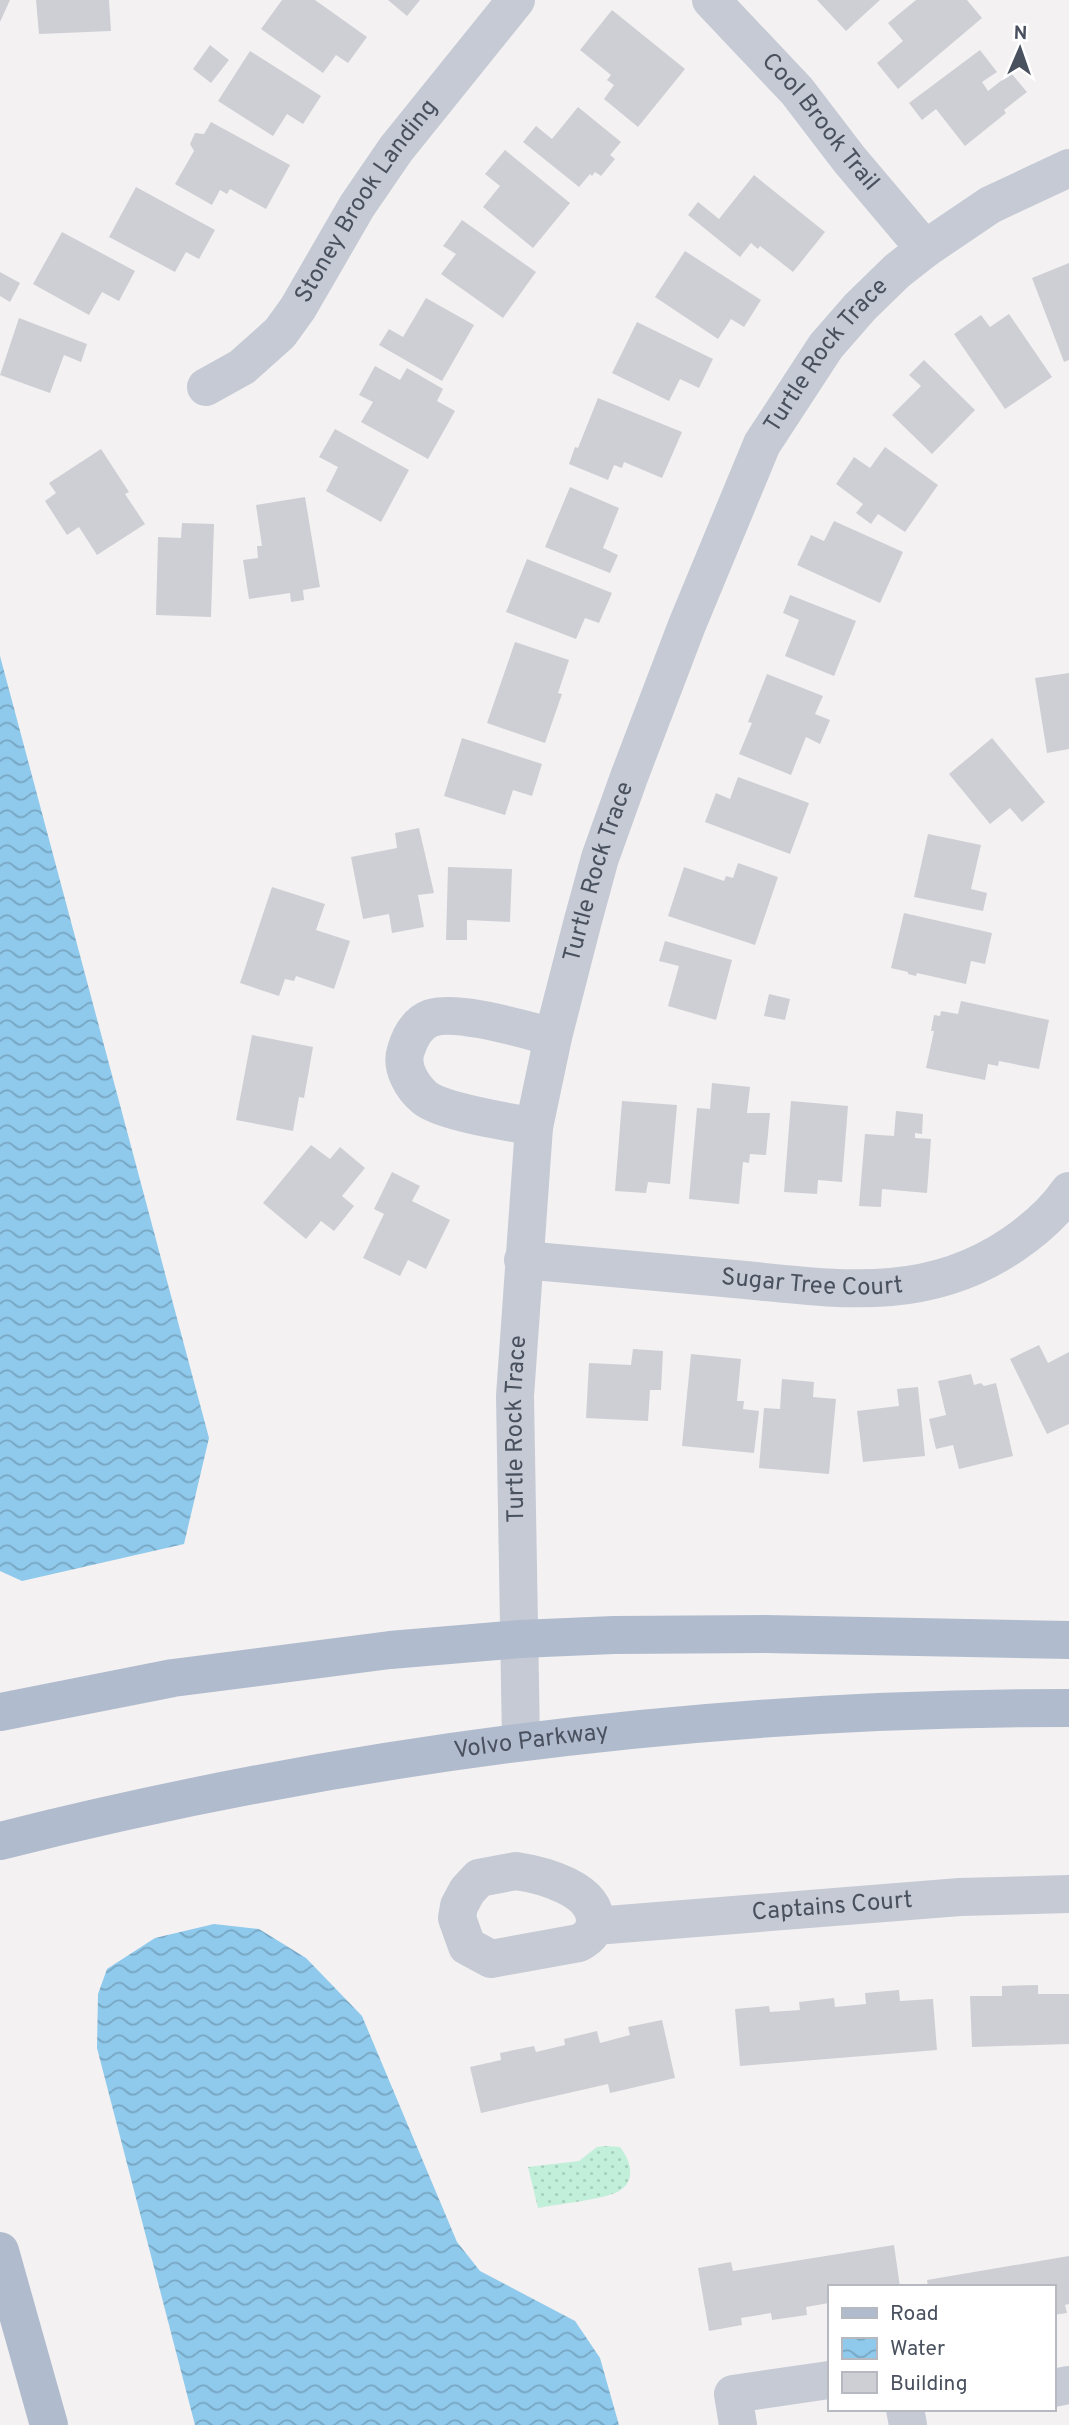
<svg xmlns="http://www.w3.org/2000/svg" width="1069" height="2425" viewBox="0 0 1069 2425" font-family="Overpass,sans-serif">
  <defs>
    <pattern id="green-dots" width="8" height="8" patternUnits="userSpaceOnUse" patternTransform="scale(1.75)"><rect width="8" height="8" fill="#c1efda"/><path d="M2 2h.1M6 6h.1" fill="none" stroke="#a7cfbe" stroke-width="1.8" stroke-linecap="round"/></pattern>
    <pattern id="water-waves" width="16" height="10" patternUnits="userSpaceOnUse" patternTransform="scale(1.75)"><rect width="16" height="10" fill="#8fc9eb"/><path d="M0 5q4-4 8 0t8 0" fill="none" stroke="#77a6c2"/></pattern>
  </defs>
  <rect width="100%" height="100%" fill="#f3f1f1"/>
  <path fill="url(#green-dots)" d="M606,2146L620,2147C632,2162 637,2184 615,2193C598,2200 558,2204 538,2208L528,2167L579,2161L597,2147Z"/>
  <path fill="url(#water-waves)" d="M0,656L209,1438L184,1544L22,1581L0,1571Z
    M214,1924L259,1929L306,1958L362,2016L457,2242L480,2271L575,2321L600,2358L619,2425H195L97,2048L98,1994L107,1969L155,1938Z"/>
  <path fill="#cecfd5" d="M0,0H10L0,22Z
    M36,0H109L111,31L39,34Z
    M282,0H315L367,37L348,63L336,55L323,73L261,29Z
    M388,0H420L407,16Z
    M817,0H880L846,31Z
    M916,0H967L982,18L898,89L877,63L903,41L888,23Z
    M612,10L685,69L638,127L604,99L614,85L607,80L611,75L580,50Z
    M210,45L229,60L211,83L193,69Z
    M980,50L997,72L982,82L988,91L1011,73L1027,92L1004,110L1006,113L965,146L936,109L922,120L909,103Z
    M250,51L321,96L303,124L287,114L273,136L218,101Z
    M578,107L621,142L610,155L615,159L601,176L595,172L592,176L590,174L579,187L523,142L536,126L552,139Z
    M211,122L290,165L266,209L230,189L227,194L220,190L212,205L175,184L194,151L190,144L195,133L204,134Z
    M505,150L570,203L533,248L483,207L500,186L485,174Z
    M754,175L825,232L793,272L760,246L758,249L751,243L740,257L688,215L698,202L719,219Z
    M136,187L215,230L199,259L186,252L175,272L109,237Z
    M462,220L536,272L503,318L441,274L456,254L443,246Z
    M62,232L135,271L119,301L102,292L89,315L33,284Z
    M685,251L761,300L744,327L731,319L718,339L655,297Z
    M1069,263V360L1064,362L1032,278Z
    M0,272L20,283L10,302L0,296Z
    M426,298L474,325L442,381L379,345L389,329L403,337Z
    M1009,314L1052,377L1005,409L954,334L981,315L990,327Z
    M19,318L87,344L81,362L64,355L50,393L0,375Z
    M637,322L713,359L699,388L680,379L669,401L612,373Z
    M924,360L975,410L932,454L892,415L921,386L909,375Z
    M375,366L400,380L407,368L443,389L437,401L455,411L428,459L361,422L373,402L359,395Z
    M598,398L682,432L662,478L624,462L622,468L614,465L608,480L569,464L575,447L578,448Z
    M335,429L409,470L381,522L326,491L338,467L319,457Z
    M885,447L938,485L905,532L878,514L871,524L856,513L863,504L836,484L854,457L870,468Z
    M101,449L129,492L125,494L145,524L97,555L79,527L67,535L45,501L56,493L49,483Z
    M570,487L619,508L603,548L618,555L610,573L545,547Z
    M305,497L320,587L303,590L304,600L291,602L290,593L249,599L243,560L258,558L257,546H262L256,505Z
    M834,521L903,552L880,603L797,565L811,535L824,541Z
    M182,523L214,524L211,617L156,615L158,537L181,538Z
    M527,559L612,593L599,623L585,618L576,639L506,612Z
    M790,595L856,621L834,676L785,656L799,620L783,613Z
    M515,642L569,660L558,693L562,694L545,743L487,723Z
    M1069,673V749L1047,753L1035,678Z
    M767,674L823,696L815,714L830,720L820,744L806,737L791,775L739,754L752,723L748,722Z
    M462,738L542,764L532,796L513,790L505,815L444,796Z
    M992,738L1045,802L1022,822L1010,808L990,824L949,774Z
    M738,777L809,803L790,854L705,822L716,793L730,799Z
    M419,828L434,893L418,895L424,927L392,933L389,914L363,919L351,857L397,848L395,833Z
    M928,834L981,845L971,889L987,893L983,911L914,897Z
    M738,863L778,877L755,945L668,916L684,867L724,881L726,876L733,878Z
    M448,867L512,869L510,922L467,920V940H446Z
    M272,887L325,904L316,930L350,941L334,989L296,976L294,981L285,979L279,996L240,983Z
    M904,913L992,933L985,964L971,961L966,984L917,973L916,976L908,974V972L891,968Z
    M665,941L732,960L716,1020L668,1006L679,966L659,961Z
    M769,994L790,999L785,1020L764,1016Z
    M961,1001L1049,1020L1039,1069L999,1061L998,1066L988,1064L985,1080L926,1068L934,1031H931L934,1015L940,1016L941,1011L958,1014Z
    M252,1035L313,1047L304,1098L299,1097L293,1131L236,1120Z
    M712,1083L750,1087L747,1113H770L766,1155L750,1154L749,1163L743,1162L739,1204L689,1199L697,1108L710,1109Z
    M622,1101L677,1105L670,1184L648,1182L646,1193L615,1191Z
    M791,1101L848,1106L842,1182L818,1180L817,1194L784,1192Z
    M896,1111L923,1114L922,1134L915,1133V1138L931,1139L927,1193L882,1189L881,1207L859,1206L865,1134L894,1136Z
    M311,1145L330,1159L340,1147L365,1168L342,1196L354,1206L334,1231L321,1221L306,1239L263,1203Z
    M392,1172L420,1186L412,1201L450,1220L426,1269L408,1260L400,1276L363,1258L384,1214L374,1209Z
    M1039,1345L1048,1363L1069,1352V1424L1047,1434L1010,1359Z
    M633,1349L663,1351L661,1390H650L648,1421L586,1418L589,1363L631,1365Z
    M691,1354L741,1359L737,1401H744L743,1409L759,1411L754,1453L682,1446Z
    M971,1374L974,1385L981,1383L984,1386L996,1383L1013,1456L959,1469L953,1445L936,1449L929,1419L946,1415L938,1381Z
    M782,1379L814,1382L813,1397L836,1399L829,1474L759,1468L764,1408L780,1409Z
    M918,1387L925,1456L863,1462L857,1411L899,1406L897,1389Z
    M1038,1985V1994H1069V2044L972,2047L970,1996H1002V1986Z
    M899,1990L900,2001L933,1999L937,2050L740,2066L735,2009L769,2006L770,2012L800,2010L799,2002L834,1998L835,2007L866,2004L865,1993Z
    M662,2020L675,2078L610,2093L608,2084L481,2113L470,2067L501,2060L500,2053L534,2046L536,2052L565,2045L564,2039L597,2031L600,2043L630,2035L628,2027Z
    M894,2245L900,2287H829V2303L806,2307L807,2315L772,2320L771,2313L741,2318L742,2325L709,2331L698,2268L731,2262L733,2271Z
    M1069,2256V2304L1065,2305L1067,2313L1053,2315V2287H928L927,2280Z"/>
  <g fill="none" stroke-linecap="round" stroke-linejoin="round">
    <g stroke="#c5cad5" stroke-width="38">
      <path id="s1" d="M711,0L797,91L849,159L925,249"/>
      <path id="s2" d="M206,387L242,367L280,333L298,308L357,206L396,149L516,0"/>
      <path d="M534,1127C507,1121 445,1113 425,1098C412,1087 400,1067 406,1050C410,1037 417,1023 431,1018C458,1009 525,1030 553,1037"/>
      <path id="s3" d="M523,1260C590,1266 657,1272 724,1278C827,1287 921,1307 1012,1245C1034,1230 1054,1213 1069,1191"/>
      <path id="s4" d="M521,1741L515,1396L534,1127L553,1037L582,924L600,858L629,777L687,625L762,444L826,346L860,307L897,271L925,249L990,205L1069,168"/>
      <path d="M516,1871C543,1875 596,1889 595,1922C594,1933 588,1938 579,1943L491,1959L467,1946L457,1918L459,1906L467,1891L479,1878Z"/>
      <path id="s5" d="M595,1926L960,1897L1069,1894"/>
      <path d="M1053,2388L1069,2385"/>
      <path d="M905,2409L908,2425"/>
      <path d="M738,2425L733,2394L829,2380"/>
    </g>
    <g stroke="#b1bbce" stroke-width="38">
      <path d="M0,1712L173,1678L390,1650L520,1639L614,1635L765,1634L1069,1640"/>
      <path id="s6" d="M0,1841C349,1753 710,1708 1069,1708"/>
      <path d="M0,2251L49,2425"/>
    </g>
  </g>
  <g text-anchor="middle" dominant-baseline="central" stroke-width="6" stroke-linejoin="round" paint-order="stroke">
    <g font-size="24" fill="#49505e" stroke="#fff">
      <text stroke="none"><textPath href="#s1" startOffset="164">Cool Brook Trail</textPath></text>
      <text stroke="none"><textPath href="#s2" startOffset="250">Stoney Brook Landing</textPath></text>
      <text stroke="none"><textPath href="#s4" startOffset="1446">Turtle Rock Trace</textPath></text>
      <text stroke="none"><textPath href="#s4" startOffset="878">Turtle Rock Trace</textPath></text>
      <text stroke="none"><textPath href="#s3" startOffset="290">Sugar Tree Court</textPath></text>
      <text stroke="none"><textPath href="#s4" startOffset="312">Turtle Rock Trace</textPath></text>
      <text stroke="none"><textPath href="#s6" startOffset="541">Volvo Parkway</textPath></text>
      <text stroke="none"><textPath href="#s5" startOffset="238">Captains Court</textPath></text>
    </g>
  </g>
  <rect x="828" y="2285" width="228" height="126" fill="#ffffff" stroke="#b6b9bf" stroke-width="2"/>
  <rect x="842" y="2308" width="35" height="10" fill="#b1bbce" stroke="#b6b9bf" stroke-width="2"/>
  <text x="890" y="2320" font-size="21" fill="#49505e">Road</text>
  <rect x="842" y="2338" width="35" height="21" fill="url(#water-waves)" stroke="#b6b9bf" stroke-width="2"/>
  <text x="890" y="2355" font-size="21" fill="#49505e">Water</text>
  <rect x="842" y="2372" width="35" height="21" fill="#cecfd5" stroke="#b6b9bf" stroke-width="2"/>
  <text x="890" y="2390" font-size="21" fill="#49505e">Building</text>
  <g transform="translate(1020 49) rotate(2)" stroke="#ffffff" stroke-width="5" paint-order="stroke">
  <path d="M0-5L12 26L0 18L-12 26Z" fill="#49505e"/>
  <text y="-10" font-size="19" font-weight="bold" text-anchor="middle" fill="#49505e">N</text>
  </g>
</svg>
